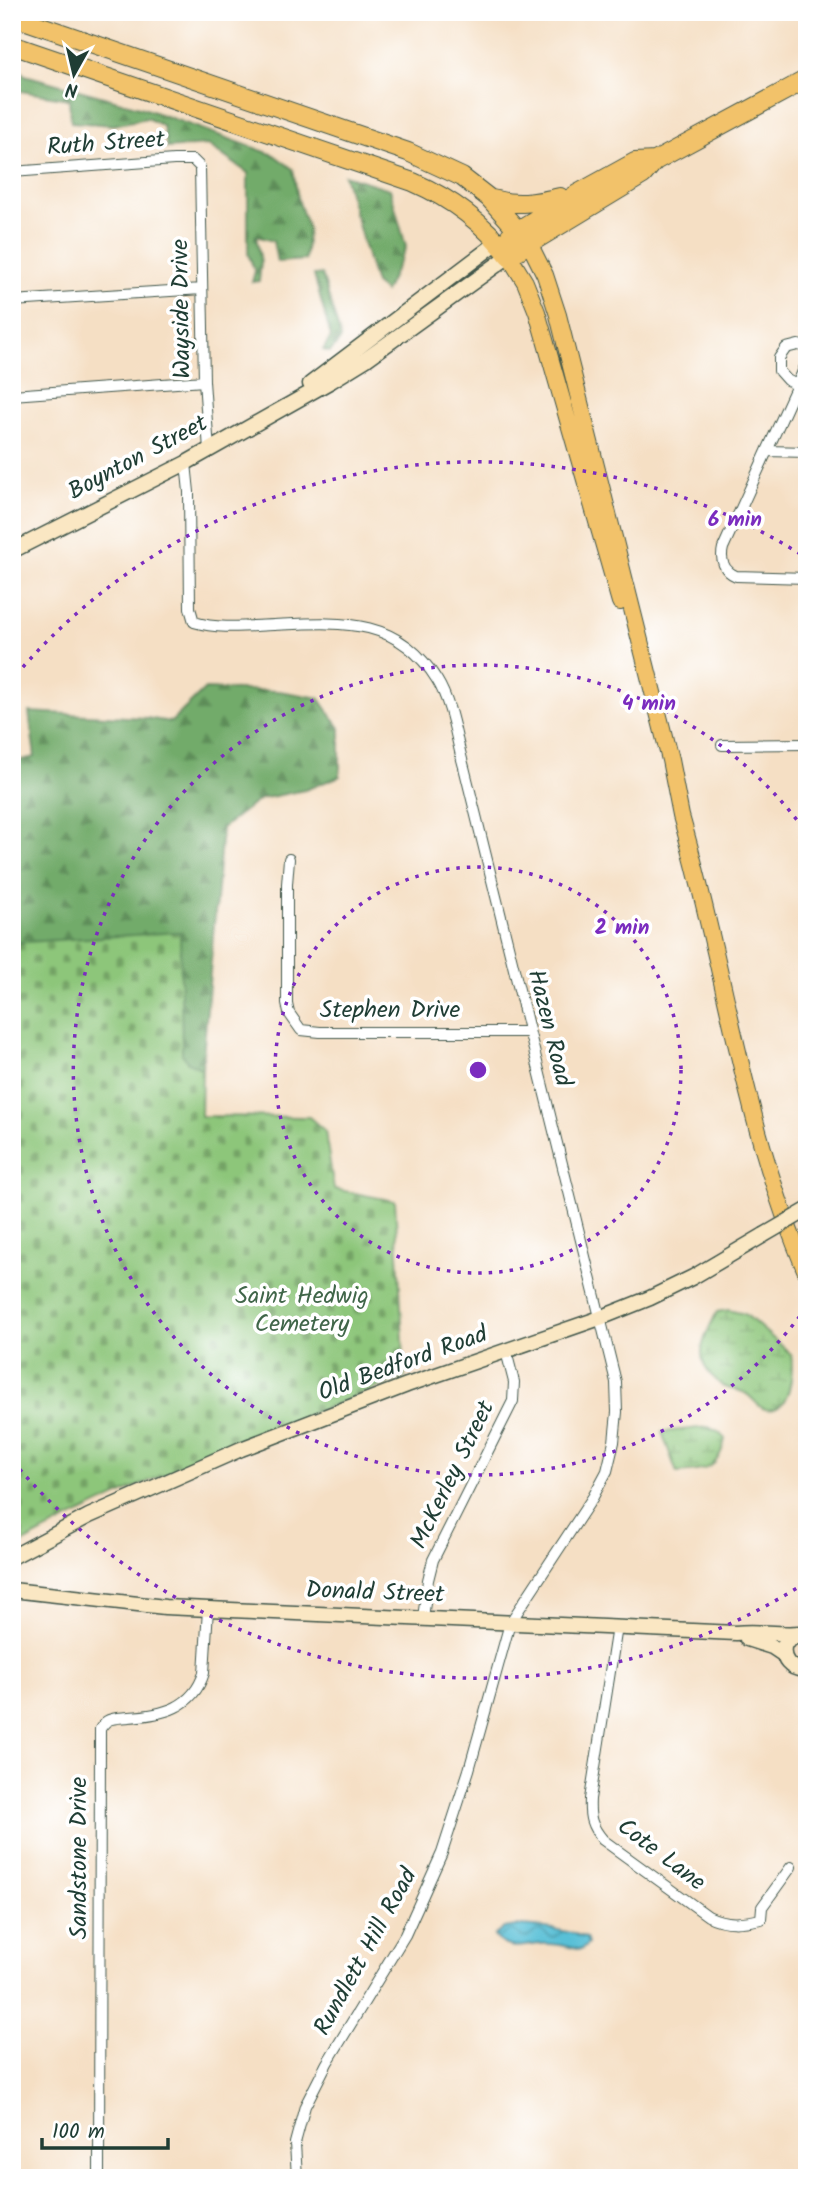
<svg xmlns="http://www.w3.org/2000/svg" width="819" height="2190" viewBox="0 0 819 2190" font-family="Kalam,sans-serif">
  <defs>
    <pattern id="forest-firs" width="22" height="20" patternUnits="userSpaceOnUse" patternTransform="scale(1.75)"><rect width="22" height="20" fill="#72ab6a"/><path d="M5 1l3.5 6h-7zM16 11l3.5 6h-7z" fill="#5d8c58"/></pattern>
    <pattern id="wetland-marsh" width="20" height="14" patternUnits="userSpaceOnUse" patternTransform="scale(1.75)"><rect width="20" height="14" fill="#8dc67a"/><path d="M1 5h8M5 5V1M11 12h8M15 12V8" fill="none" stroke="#73a265"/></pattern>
    <pattern id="cemetery-stones" width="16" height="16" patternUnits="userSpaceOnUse" patternTransform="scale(1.75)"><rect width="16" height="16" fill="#8dc67a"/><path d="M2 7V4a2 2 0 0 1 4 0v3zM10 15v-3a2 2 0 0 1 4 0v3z" fill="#73a265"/></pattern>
    <pattern id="water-waves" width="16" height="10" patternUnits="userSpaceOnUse" patternTransform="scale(1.75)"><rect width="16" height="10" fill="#59c0d7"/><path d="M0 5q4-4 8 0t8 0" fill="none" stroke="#499daf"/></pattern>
  </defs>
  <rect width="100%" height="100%" fill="#fff"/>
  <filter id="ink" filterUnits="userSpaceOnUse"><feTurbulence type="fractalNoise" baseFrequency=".0143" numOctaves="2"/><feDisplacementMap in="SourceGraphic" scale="14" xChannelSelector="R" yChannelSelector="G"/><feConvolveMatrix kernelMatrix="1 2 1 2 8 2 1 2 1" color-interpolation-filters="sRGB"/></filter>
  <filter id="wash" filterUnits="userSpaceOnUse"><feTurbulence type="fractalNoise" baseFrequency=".00686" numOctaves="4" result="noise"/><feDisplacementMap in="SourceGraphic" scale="28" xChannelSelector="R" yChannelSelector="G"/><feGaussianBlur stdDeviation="1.57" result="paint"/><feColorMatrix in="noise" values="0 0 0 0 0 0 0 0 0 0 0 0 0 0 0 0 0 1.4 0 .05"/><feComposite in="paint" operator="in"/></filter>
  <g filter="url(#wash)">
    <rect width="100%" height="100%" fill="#f5dfc4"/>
    <path fill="url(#forest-firs)" stroke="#48744f" stroke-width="2" d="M12,64L25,75L143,108L274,155L293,169L298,199L308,229L305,260L277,262L273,241L256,236L261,262L259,281L252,282L255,271L248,254V173L208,145L167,148L163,126L147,118L114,125L71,122L69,99L15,90L12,95Z
      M344,175L390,189L406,247L385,292L375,284Z
      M322,274L341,339L330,352L323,350L331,337L314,275Z
      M205,689L279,691L319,698L340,728V776L305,790L260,799L222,828L202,1069L188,1062L182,1054L179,932L12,943V762L35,757L29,712L146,718L171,722Z"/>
    <path fill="url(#wetland-marsh)" stroke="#568257" stroke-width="2" d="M728,1310L745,1314L791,1354C794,1370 791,1415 765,1409C757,1407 753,1397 745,1393C738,1389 731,1390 724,1387C720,1385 716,1379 712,1376C692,1356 706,1334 717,1312Z
      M708,1427L720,1433L725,1439C718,1471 706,1470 677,1473L662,1432Z"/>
    <path fill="url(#cemetery-stones)" stroke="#568257" stroke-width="2" d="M180,932L182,1054L188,1062L202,1069L201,1116L309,1117L325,1131L334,1189L395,1201L405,1377C272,1429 137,1480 12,1549V943Z"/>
    <path fill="url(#water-waves)" stroke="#3c7e86" stroke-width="2" d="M517,1926C541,1927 564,1929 586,1938L588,1944L581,1950C567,1946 555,1943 541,1944C522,1945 508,1953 494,1936L504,1928Z"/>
  </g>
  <g filter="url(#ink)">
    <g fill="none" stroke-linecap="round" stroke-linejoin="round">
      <g stroke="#3f554a" stroke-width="12">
        <path id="street" d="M12,172L174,160H193L200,167L204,381L209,450
          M12,301L202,289
          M807,347L798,345L786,348L779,358V371L787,380L797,385L807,362
          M797,385L767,451L807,452
          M12,395L204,381
          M767,451L723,548C720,560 724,571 736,576L807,578
          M186,463L189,492L190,608L194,622C220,630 248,626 274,625C339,622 398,616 437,680C452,704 456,739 464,767L616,1382L617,1412L614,1442L607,1471L593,1497L510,1623L469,1770L442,1853L405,1935L327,2063L305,2106L295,2143L297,2178
          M722,745L807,744
          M289,859L287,884V1004L289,1013L301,1030L320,1032H528
          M423,1618L428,1580L433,1560L513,1401L514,1382L506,1351
          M617,1627L590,1799C589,1817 591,1826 603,1840L708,1916C726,1925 742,1923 761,1919L762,1907L791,1867
          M99,2178L100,1729C102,1726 104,1723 107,1721C113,1717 123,1718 129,1717C163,1715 193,1708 204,1673L208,1609"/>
      </g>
      <g stroke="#3f554a" stroke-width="17">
        <path id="secondary" d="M310,384L498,242
          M12,551L186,463L331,381L365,360L509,256
          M12,1557L89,1516L241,1449L407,1385L600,1318L650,1298L693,1277L764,1235
          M12,1590L165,1607L736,1633C755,1630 778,1635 800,1633
          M799,1634L785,1643C780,1659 790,1671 807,1669
          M747,1639L772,1647L784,1655"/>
      </g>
      <g stroke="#3f554a" stroke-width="18">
        <path id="primary" d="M529,243L545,275L558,315L670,760L681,816C725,968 744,1128 807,1274
          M509,256L525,282L537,312L620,602"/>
      </g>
      <g stroke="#3f554a" stroke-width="20">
        <path id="highway" d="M12,16L408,152L462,177L489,198L529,243
          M12,45L413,182C452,199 483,222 509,256L643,175L655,161L807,79
          M492,199C516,206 535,203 560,197
          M510,235L577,194L635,162L655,161"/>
      </g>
      <use href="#street" stroke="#fff" stroke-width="10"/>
      <use href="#secondary" stroke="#fae7c3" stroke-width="14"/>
      <use href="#primary" stroke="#f2c26a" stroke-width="16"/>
      <use href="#highway" stroke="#f2c26a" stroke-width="18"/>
      <g stroke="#3f554a" stroke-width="17" stroke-linecap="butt">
        <path id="secondary-bridge" d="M764,1235L807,1210"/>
      </g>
      <use href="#secondary-bridge" stroke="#fae7c3" stroke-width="14"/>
    </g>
  </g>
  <g fill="none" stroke="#7b2cbf" stroke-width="3.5" stroke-dasharray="3.5 7">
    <circle cx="478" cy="1070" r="203"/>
    <path d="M806 1308A405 405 0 1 1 806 832"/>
    <path d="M805 1583A608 608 0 0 1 16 1465M16 675A608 608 0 0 1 805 557"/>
  </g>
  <g text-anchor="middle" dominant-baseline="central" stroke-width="7" stroke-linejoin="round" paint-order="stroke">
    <g font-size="24" fill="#1f3d34" stroke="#fff">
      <text transform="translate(106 144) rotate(-4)">Ruth Street</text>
      <text transform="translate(182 309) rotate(-91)">Wayside Drive</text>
      <text transform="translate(138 458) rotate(-28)">Boynton Street</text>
      <text x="390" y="1010">Stephen Drive</text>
      <text transform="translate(549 1028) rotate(76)">Hazen Road</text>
      <text transform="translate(403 1364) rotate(-20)">Old Bedford Road</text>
      <text transform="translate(453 1475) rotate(-64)">McKerley Street</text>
      <text transform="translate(375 1593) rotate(2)">Donald Street</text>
      <text transform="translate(661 1855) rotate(37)">Cote Lane</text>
      <text transform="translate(79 1858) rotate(-90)">Sandstone Drive</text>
      <text transform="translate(366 1952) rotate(-61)">Rundlett Hill Road</text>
    </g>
    <g font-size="24" fill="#406649" stroke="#fff">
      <text x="302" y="1296">Saint Hedwig<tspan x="302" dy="28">Cemetery</tspan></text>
    </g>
  </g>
  <circle cx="478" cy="1070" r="10" fill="#7b2cbf" stroke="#fff" stroke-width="3.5"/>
  <g font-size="21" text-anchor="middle" font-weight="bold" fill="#7b2cbf" stroke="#fff" stroke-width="7" stroke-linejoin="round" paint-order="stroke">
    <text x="735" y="526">6 min</text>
    <text x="649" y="710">4 min</text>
    <text x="622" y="934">2 min</text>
  </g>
  <rect width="819" height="2190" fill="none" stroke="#fff" stroke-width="42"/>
  <g transform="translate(74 74) rotate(188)" stroke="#ffffff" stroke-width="5" paint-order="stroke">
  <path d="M0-5L12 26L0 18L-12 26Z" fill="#1f3d34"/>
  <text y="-10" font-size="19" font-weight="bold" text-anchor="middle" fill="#1f3d34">N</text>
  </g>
  <path d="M42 2138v10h126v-10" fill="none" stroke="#1f3d34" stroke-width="3.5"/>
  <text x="52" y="2138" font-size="21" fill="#1f3d34" stroke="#ffffff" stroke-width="5" paint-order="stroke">100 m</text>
</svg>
